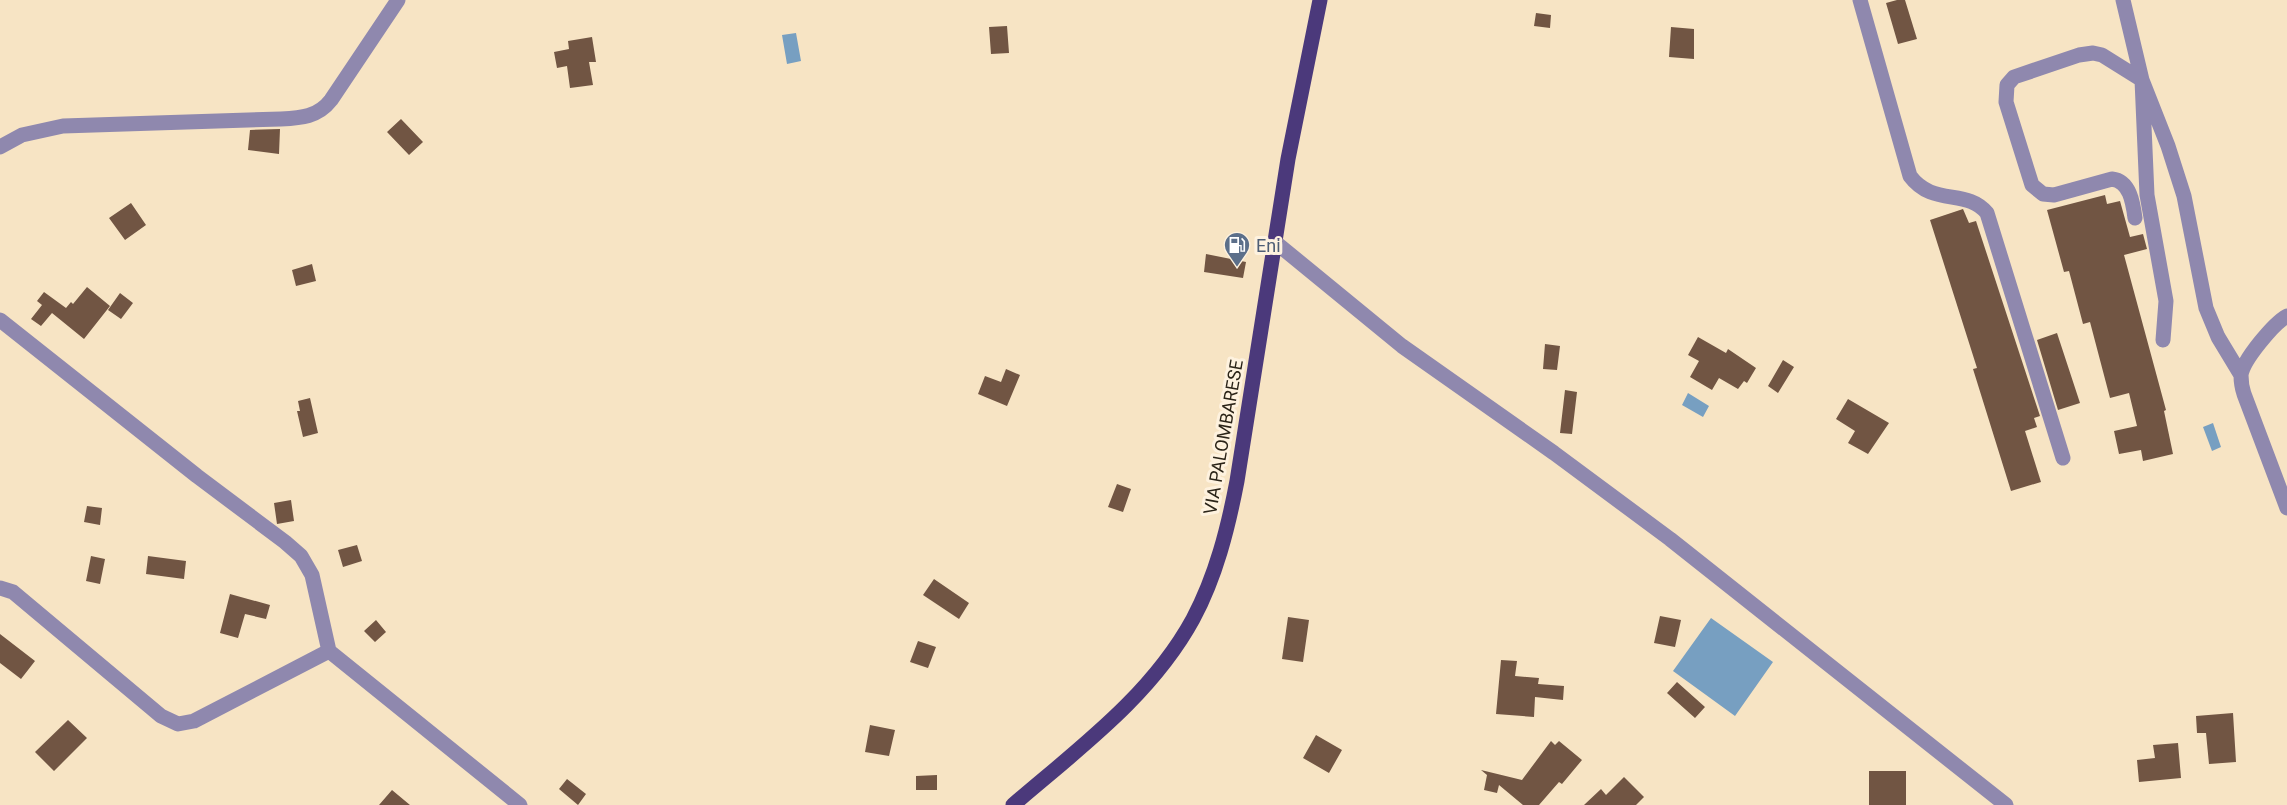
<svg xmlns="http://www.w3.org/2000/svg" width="2287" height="805" viewBox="0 0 2287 805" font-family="Roboto,sans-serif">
  <rect width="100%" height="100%" fill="#f7e4c4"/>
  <path fill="#779fc1" d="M796,33L801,61L787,64L782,35Z
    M1688,393L1709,406L1703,417L1682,405Z
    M2213,423L2221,447L2212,451L2203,427Z
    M1711,618L1773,662L1735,716L1673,671Z"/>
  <path fill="#715543" d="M1897,0H1905L1917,39L1898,44L1886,3Z
    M1536,13L1551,15L1550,28L1534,26Z
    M1007,26L1009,53L991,54L989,27Z
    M1671,27L1694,29V59L1669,57Z
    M592,37L596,62H589L593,85L570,88L567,66L557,68L554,52L569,49L568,41Z
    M401,119L423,142L409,155L387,132Z
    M280,129L279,154L248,150L250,130Z
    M2105,195L2107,204L2120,201L2130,237L2143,234L2147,249L2124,255L2166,410L2164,411L2173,454L2143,461L2141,450L2119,454L2114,431L2137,426L2129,393L2110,398L2090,322L2083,324L2069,271L2064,272L2047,210Z
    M131,203L146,225L125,240L109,218Z
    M1963,209L1969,223L1976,221L2040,416L2034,418L2037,427L2025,431L2041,482L2011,491L1973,369L1977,368L1930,220Z
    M1206,254L1246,262L1243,278L1204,272Z
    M312,264L316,281L296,286L292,270Z
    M87,287L110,306L84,339L52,313L41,326L31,319L42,305L37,301L44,292L66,308L71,302L73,304Z
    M120,293L133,303L121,319L108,310Z
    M2057,333L2080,403L2058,410L2037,340Z
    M1698,337L1726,353L1728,349L1756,368L1747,383L1744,381L1738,389L1719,378L1712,390L1690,377L1699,361L1688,355Z
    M1545,344L1560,346L1557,370L1543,369Z
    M1783,360L1794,367L1778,393L1768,386Z
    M1006,369L1020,375L1007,406L978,394L985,376L1001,382Z
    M1565,390L1577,392L1572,434L1560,433Z
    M310,398L318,433L303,437L297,411H300L298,401Z
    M1848,399L1889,423L1868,454L1848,443L1855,431L1836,419Z
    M1117,484L1131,489L1123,512L1108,507Z
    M291,500L294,521L277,524L274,503Z
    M87,506L102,508L100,525L84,522Z
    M357,545L362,561L343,567L338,550Z
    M91,556L105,559L100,584L86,581Z
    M148,556L186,561L184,579L146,574Z
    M934,579L969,603L959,619L923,595Z
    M230,594L270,605L266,619L245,614L238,638L220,633Z
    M1660,616L1681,620L1675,647L1654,643Z
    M1288,617L1309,620L1303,662L1282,659Z
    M376,620L386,632L375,642L364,631Z
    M0,634L35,661L21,679L0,663Z
    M918,641L936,647L928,668L910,662Z
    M1501,660L1517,661L1515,676L1539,678L1538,684L1564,686L1563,700L1535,697L1534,717L1496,714Z
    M1677,682L1705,707L1695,718L1667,693Z
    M2233,713L2236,762L2209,764L2206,733H2197L2196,716Z
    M68,720L87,738L54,771L35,752Z
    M870,725L895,730L889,756L865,752Z
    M1316,735L1342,750L1329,773L1303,758Z
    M1551,741L1555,745L1559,741L1582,760L1562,784L1559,782L1539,805H1523L1499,785L1497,793L1484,790L1487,775L1481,770L1522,780Z
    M2178,743L2181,778L2139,782L2137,760L2155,758L2153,745Z
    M1869,771H1906V805H1869Z
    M937,775V790H916V776Z
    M1624,777L1644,797L1636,805H1584L1601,789L1606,795Z
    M567,779L586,794L578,805L559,789Z
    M392,790L410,805H379Z"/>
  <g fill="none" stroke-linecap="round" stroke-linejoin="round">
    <path stroke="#8f88ae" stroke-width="15" d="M1860,0L1910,176C1933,207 1967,188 1987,213L2063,458
      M2123,0L2142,80L2147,195L2166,301L2163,340
      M0,147L22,135L63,126L281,119C301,118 318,117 331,100L398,0
      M2135,218C2133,203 2130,181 2112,179L2054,195L2043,194L2032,185L2006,102L2007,85L2014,77L2079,55L2093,53L2102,55L2142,80L2168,146L2184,196L2206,308L2218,337L2241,375
      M1275,242L1402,346L1554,453L1670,539L2006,805
      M2287,316C2274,323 2243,360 2241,375C2241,381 2242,388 2244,394L2287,508
      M0,320L197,476L285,542L301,556L312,575L329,651L194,721L178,724L161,716L13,592L0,588
      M329,651L520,805"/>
    <path stroke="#4b397b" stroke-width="15" d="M1013,805C1078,749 1151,696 1193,619C1216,576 1228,528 1237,481L1288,159L1320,0"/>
  </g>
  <defs>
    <g id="fuel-pin" transform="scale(1.35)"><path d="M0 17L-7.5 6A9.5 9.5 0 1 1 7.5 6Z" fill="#5c6f8a" stroke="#fef2df"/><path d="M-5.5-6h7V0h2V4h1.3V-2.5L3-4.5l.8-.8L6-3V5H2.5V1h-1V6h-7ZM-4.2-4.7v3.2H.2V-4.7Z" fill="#fff"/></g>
  </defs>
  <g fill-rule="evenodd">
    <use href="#fuel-pin" x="1237" y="245"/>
  </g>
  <g text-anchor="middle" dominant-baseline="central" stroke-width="6" stroke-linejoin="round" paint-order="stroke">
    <g font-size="18" fill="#4e5e75" stroke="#fef2df" text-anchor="start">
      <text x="1256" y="245">Eni</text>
    </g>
    <g font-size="18" fill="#2b2418" stroke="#fef2df">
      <text transform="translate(1223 437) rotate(-80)">VIA PALOMBARESE</text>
    </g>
  </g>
</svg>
